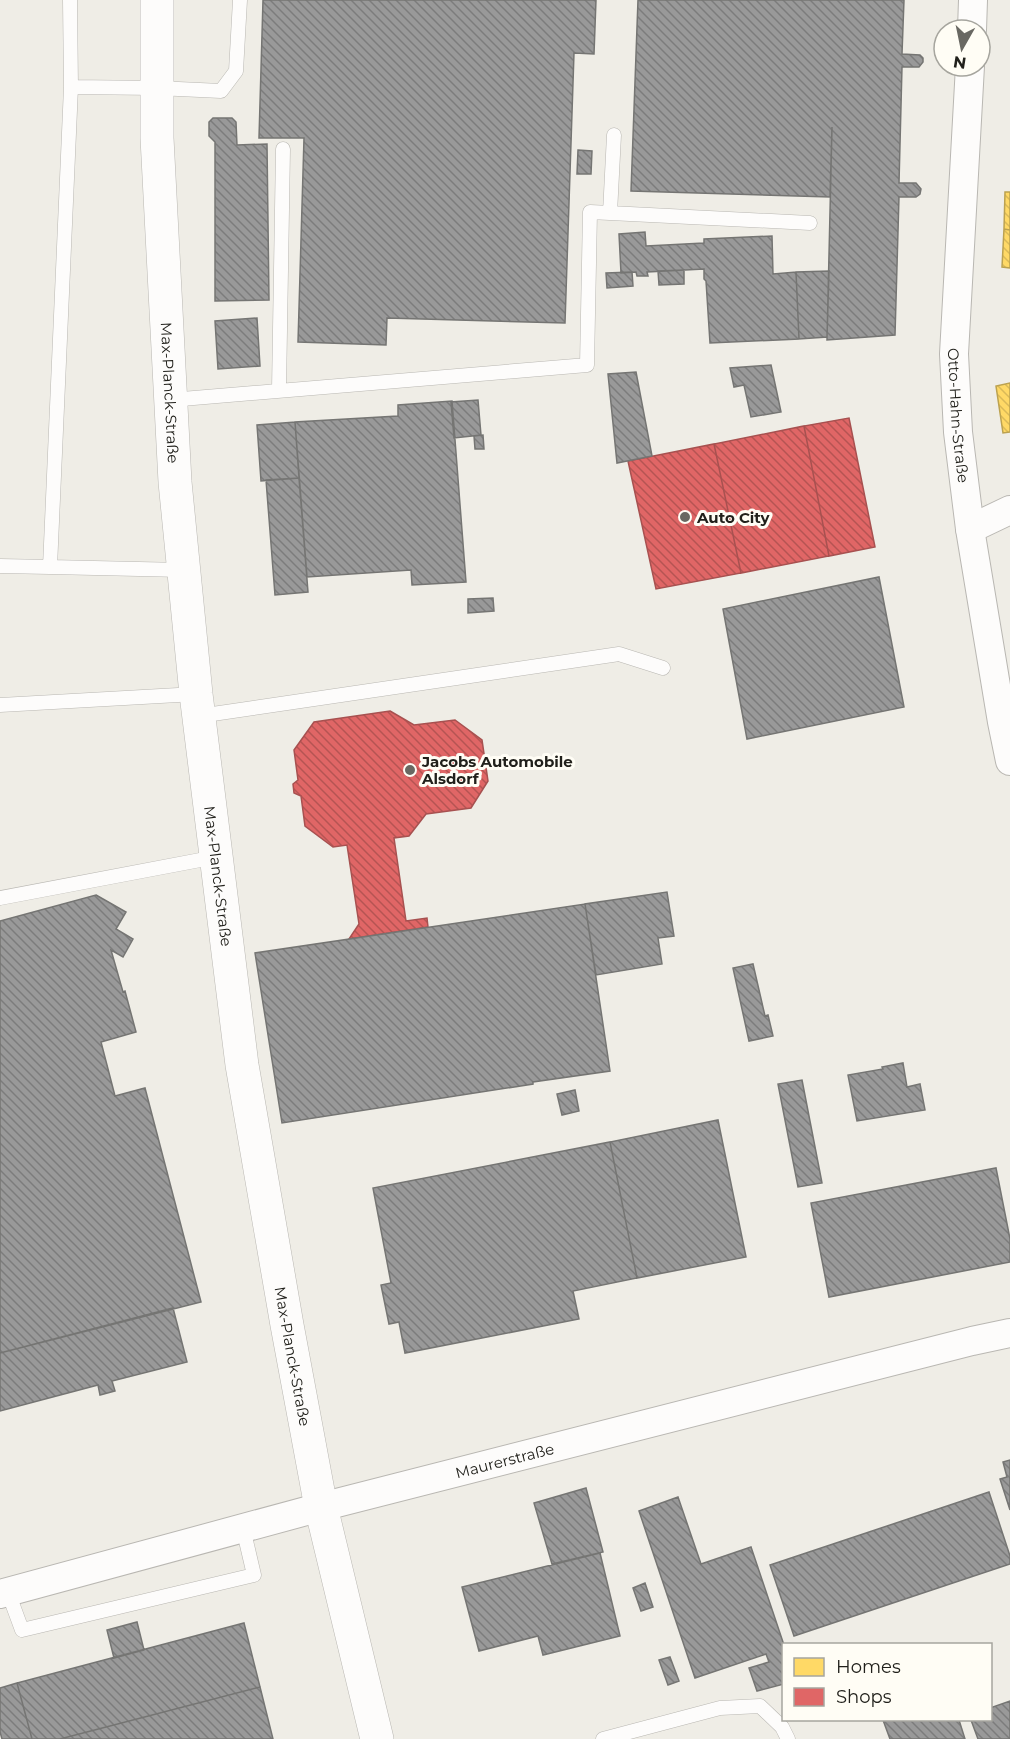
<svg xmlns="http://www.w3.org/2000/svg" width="1010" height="1739" viewBox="0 0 1010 1739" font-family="Montserrat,sans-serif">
  <defs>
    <pattern id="homes-back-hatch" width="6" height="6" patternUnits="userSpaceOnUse" patternTransform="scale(1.5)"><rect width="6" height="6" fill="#ffd966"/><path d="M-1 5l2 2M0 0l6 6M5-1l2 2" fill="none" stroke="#daba58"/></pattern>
    <pattern id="shops-back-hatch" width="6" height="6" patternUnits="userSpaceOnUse" patternTransform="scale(1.5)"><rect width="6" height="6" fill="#e06666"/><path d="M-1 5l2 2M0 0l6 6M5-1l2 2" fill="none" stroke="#b55453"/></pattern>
    <pattern id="industry-back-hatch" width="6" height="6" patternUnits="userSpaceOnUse" patternTransform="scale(1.5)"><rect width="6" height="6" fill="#999"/><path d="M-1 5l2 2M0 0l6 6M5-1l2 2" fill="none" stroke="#7c7c7c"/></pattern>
  </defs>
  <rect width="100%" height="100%" fill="#efede6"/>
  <path fill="url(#homes-back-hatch)" stroke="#bca250" stroke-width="1.5" d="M1005,192H1010V230L1004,229Z
    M1004,229L1010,230V268L1002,267Z
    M1010,383V432L1003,433L996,386Z"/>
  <path fill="url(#shops-back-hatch)" stroke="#a75150" stroke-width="1.5" d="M849,418L875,547L829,556L804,426Z
    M804,426L829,556L741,573L714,444Z
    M714,444L741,573L656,589L628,461Z
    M390,711L414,725L455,720L482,740L488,781L471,808L426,814L409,836L394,838L406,921L427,918L428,927L349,939L359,924L347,845L333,847L305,826L301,796L294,793L293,784L298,780L294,750L314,722Z"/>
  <path fill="url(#industry-back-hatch)" stroke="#757573" stroke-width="1.5" d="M263,0H596L594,54L574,53L565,323L387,318L386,345L298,342L304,138H259Z
    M638,0H904L902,54L920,55L923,58V62L919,67H902L899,183H916L921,189L920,194L916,197H899L895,335L827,340L832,127L830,197L631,191Z
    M213,118H232L236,122L237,145L267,144L269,300L215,301V142L209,136V122Z
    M578,150L592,151L591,174H577Z
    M645,232L646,246L704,243V239L772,236L773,274L796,272L799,339L710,343L706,281L704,279V269L647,272L648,276H637L636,272L621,273L619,234Z
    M684,270V284L659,285L658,271Z
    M829,271L827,337L799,339L796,272Z
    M632,272L633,286L607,288L606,273Z
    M257,318L260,366L218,369L215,321Z
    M771,365L781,412L751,417L744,385L734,387L730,368Z
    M636,372L652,456L617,463L608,374Z
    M478,400L481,435L454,438L451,402Z
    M452,401L466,582L412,585L411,570L307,577L295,422L398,416V405Z
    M295,422L299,478L261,481L257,425Z
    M483,435L484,449H475L474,436Z
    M299,478L308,592L275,595L266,480Z
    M879,577L904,707L747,739L723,609Z
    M493,598L494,611L468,613V599Z
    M667,892L674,936L658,938L662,964L596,975L585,904Z
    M96,895L126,912L116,929L133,939L123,957L111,950L123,992L125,991L136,1032L101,1042L115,1096L145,1088L201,1302L0,1353V921Z
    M585,904L610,1071L533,1082V1084L282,1123L255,953Z
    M753,964L765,1016L768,1015L773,1036L749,1041L733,968Z
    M903,1063L907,1087L920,1084L925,1110L857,1121L848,1075L883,1069L882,1067Z
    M802,1080L822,1183L798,1187L778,1084Z
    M575,1090L579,1111L562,1115L557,1094Z
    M718,1120L746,1257L637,1278L610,1142Z
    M610,1142L637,1278L573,1291L579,1319L405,1353L399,1322L389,1324L381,1285L391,1283L373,1188Z
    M996,1168L1010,1239V1262L829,1297L811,1203Z
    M173,1308L187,1362L112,1381L115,1391L100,1395L98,1385L0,1411V1353Z
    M1010,1460V1510L1000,1479L1007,1477L1003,1462Z
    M586,1488L603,1552L552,1564L534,1503Z
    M989,1492L1010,1556V1564L794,1636L770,1565Z
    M678,1497L701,1564L751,1547L784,1645V1684L757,1691L749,1668L769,1662L766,1654L695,1678L639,1511Z
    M600,1553L620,1636L543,1655L538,1636L479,1651L462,1587Z
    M645,1583L653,1607L641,1611L633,1588Z
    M137,1622L144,1650L114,1658L107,1630Z
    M244,1623L260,1687L60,1739H32L17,1683Z
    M670,1657L679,1681L668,1685L659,1660Z
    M17,1683L32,1739H2L0,1732V1688Z
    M260,1687L273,1739H60Z
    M1010,1701V1739H978L971,1720H990V1708Z
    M883,1720H959L965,1739H890Z"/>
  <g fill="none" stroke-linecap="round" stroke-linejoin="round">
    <g stroke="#b9b7b2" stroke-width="15">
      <path id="lane" d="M70,0L71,87L157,88L221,91L236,71L240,0
        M71,87L50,567L183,570
        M610,213L614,135
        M279,390L283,149
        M170,400L587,365L590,212L810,223
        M0,566L50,567
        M0,705L196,694
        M199,716L619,654L663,668
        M0,898L216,857
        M8,1592L22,1630L254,1575L243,1528
        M603,1739L720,1708L760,1706L782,1727L788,1739"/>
    </g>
    <g stroke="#b9b7b2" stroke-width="30">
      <g id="street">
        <path d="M972,30L973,0"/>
        <path id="s1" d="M970,66L954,354L958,432L970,529L1002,722L1010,761"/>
        <path d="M970,529L1010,510"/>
        <path id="s2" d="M0,1594L321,1507L972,1341L1010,1333"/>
      </g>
    </g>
    <g stroke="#b9b7b2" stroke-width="34">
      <g id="secondary">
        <path id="s3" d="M157,0V138L175,482L196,694L242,1065L287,1325L321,1507L377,1739"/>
      </g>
    </g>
    <use href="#lane" stroke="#fdfcfb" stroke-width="14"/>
    <use href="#street" stroke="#fdfcfb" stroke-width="28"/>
    <use href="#secondary" stroke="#fdfcfb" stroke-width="33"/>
  </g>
  <g fill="#696862" stroke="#fffdf5" stroke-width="2">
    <circle cx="685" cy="517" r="6"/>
    <circle cx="410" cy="770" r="6"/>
  </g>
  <g text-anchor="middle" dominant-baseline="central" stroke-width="6" stroke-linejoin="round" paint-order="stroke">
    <g font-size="15" fill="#21201b" stroke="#fffdf5">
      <text stroke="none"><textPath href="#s3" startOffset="393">Max-Planck-Straße</textPath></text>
      <text stroke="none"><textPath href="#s1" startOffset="350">Otto-Hahn-Straße</textPath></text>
      <text stroke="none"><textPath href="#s3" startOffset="879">Max-Planck-Straße</textPath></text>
      <text stroke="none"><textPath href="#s3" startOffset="1365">Max-Planck-Straße</textPath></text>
      <text stroke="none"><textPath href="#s2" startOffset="522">Maurerstraße</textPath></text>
    </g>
    <g font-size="15" font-weight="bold" fill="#21201b" stroke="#fffdf5" text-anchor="start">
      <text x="697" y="517">Auto City</text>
      <text x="422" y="761">Jacobs Automobile<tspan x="422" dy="17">Alsdorf</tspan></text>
    </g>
  </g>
  <rect x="782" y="1643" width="210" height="78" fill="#fffdf5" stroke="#a6a59e" stroke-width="1.5"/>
  <rect x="794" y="1658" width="30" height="18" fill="#ffd966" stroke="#a6a59e" stroke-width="1.5"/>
  <text x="836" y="1673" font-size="18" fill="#21201b">Homes</text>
  <rect x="794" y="1688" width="30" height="18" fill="#e06666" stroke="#a6a59e" stroke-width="1.5"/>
  <text x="836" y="1703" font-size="18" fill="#21201b">Shops</text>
  <g transform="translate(962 48) rotate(189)"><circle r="28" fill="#fffdf5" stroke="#a6a59e" stroke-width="1.5"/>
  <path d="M0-4.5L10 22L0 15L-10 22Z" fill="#696862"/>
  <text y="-9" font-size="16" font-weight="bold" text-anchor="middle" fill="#21201b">N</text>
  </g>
</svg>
